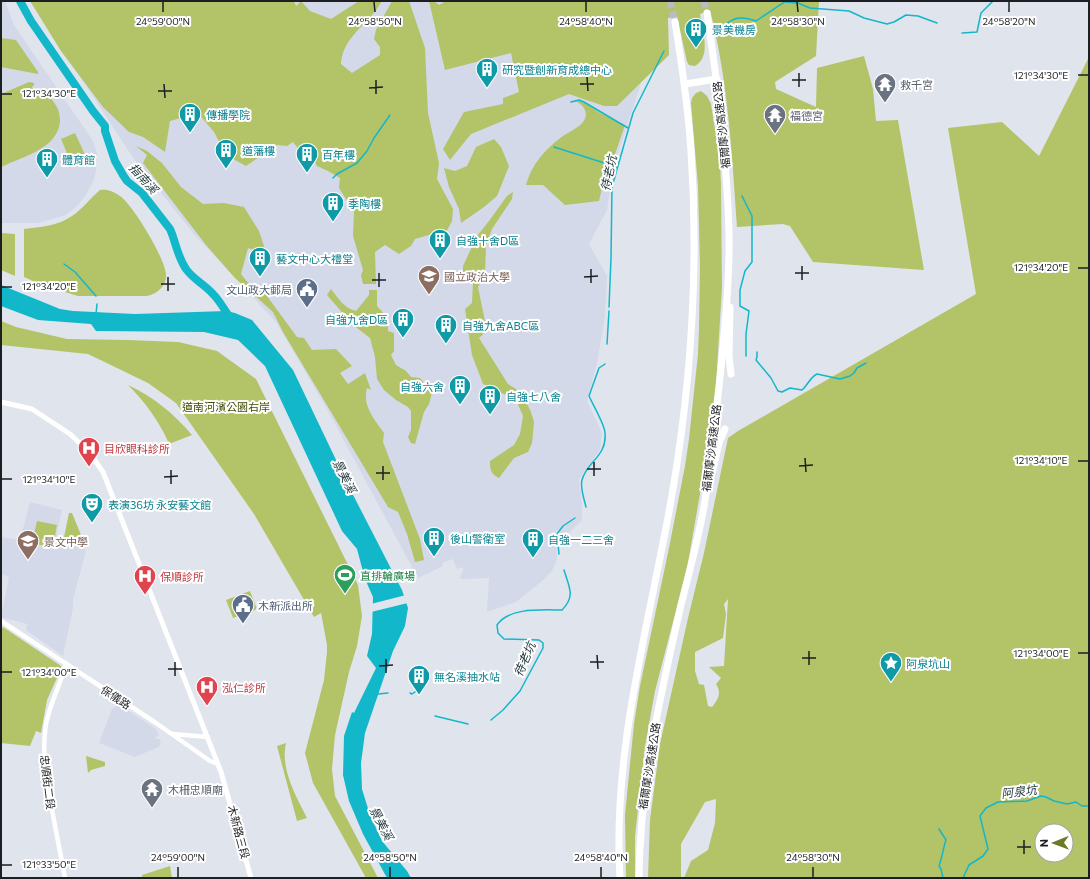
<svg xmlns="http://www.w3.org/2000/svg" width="1090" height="879" viewBox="0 0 1090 879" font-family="Commissioner,'Noto Sans TC',sans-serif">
  <rect width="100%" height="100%" fill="#e0e4ed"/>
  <path fill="#d3d9e9" d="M1,1H5L14,25L93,141L97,154L96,171L94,180L87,193L78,205L66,215L38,223H1Z
    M30,1H654L647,65L614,166L607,210L589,244L607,276L605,316L597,363L587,401L602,433L600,450L579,479L582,503V520L563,539L556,530L557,559L552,571L543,580L516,602L487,612L489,578L460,579L464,567L457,569L453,559L442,563L443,566L418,578L328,411L276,322L194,234L134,159Z
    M30,502L62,510L54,547L58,548L80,539L86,551L73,599V608L63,656L26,630L27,624L1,617L9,577L1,574V537L20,540Z
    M118,705L121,706L156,729L159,735L155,739H160L161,741L159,747L135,757L99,743L112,709Z"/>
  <path fill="#b3c367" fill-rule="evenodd" d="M30,1H294L296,6L301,1L310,11L331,19L359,1H382C379,5 377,10 373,14C360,29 342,42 341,64L352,73L380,55V47L374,39L376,30L392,1H409L425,48L428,113L439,163L437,179L453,209L452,221L443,238L432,234L415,239L411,246L399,254L385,245L375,252L376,284H363L361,275L363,270L353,236L354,212L339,188L340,178L328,171L317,166L309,153L303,155L297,153V147L293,142L287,146L277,145L246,166L226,155L214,132L198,113L170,121L165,152L143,137L129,132L103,107L61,51Z
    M429,1H434L439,5L446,1H819L816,56L775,82L776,89L816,107L817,68L864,56L873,89L876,121L898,120L924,270L813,262L790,226L783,224L737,227C732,154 728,81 710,10L700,14C702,29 712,57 695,66L689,65L687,62L677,16L668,18L669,55L617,106H604L569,94L471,134L450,160L443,149L464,112L503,104V98L519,92L511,53L445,70Z
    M1,38L16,40L38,72V74L1,67Z
    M1089,57V878H684L691,861L708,850L715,823L716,799L705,802L681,844V878H648L650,820L660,744L688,618L704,553L728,438L738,431L976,294L948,128L1002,122L1039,156ZM728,599L724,666L709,667L721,678L716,684C722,693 718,700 712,707L708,706L704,685L699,684L695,671V652L723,638L726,614L724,604ZM1042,831H1066V855H1042Z
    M29,82L34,83V85L32,87L33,89C44,89 50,96 55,104C59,110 60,115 60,122C57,149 22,157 1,167V94Z
    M701,91L707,96L711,104L720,162L721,185L722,287L716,385L710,437L687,568L655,691L645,746L635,836V878H626L625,815L634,724L640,686L669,548L685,466L689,439L698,354L699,328L700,267L698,186L691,103L692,98L696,93Z
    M574,101H580L584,102L600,113L625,125L612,163L606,171L599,201L565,205L543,185H526C531,165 546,148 563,136C569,132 578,128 583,122C590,113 583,103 574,101Z
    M75,133L87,159L72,165L61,139Z
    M494,139L501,147L509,166L497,196L484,207L461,223L459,209L449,187L444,168L455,171L467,166L476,147Z
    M136,146L147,151L162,163L181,187L203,204L224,203L244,207L259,231L264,246L261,253L248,248L241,274L249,284L261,288L297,337L304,338L312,350L336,349L352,366L340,373L348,384L365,373L371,390L367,388C362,406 374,419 384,433L383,442L420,539L424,560L415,562L407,534L398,512L388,507L283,332L273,312L235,278L206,245L143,163L147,155Z
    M100,190C108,189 114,192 120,196C133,205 167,261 166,276C166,286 157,294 147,296H78L42,285L24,277V229C40,227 58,226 72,216C83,209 90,198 100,190Z
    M513,192L512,199L492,229L486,245L485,275L478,287L487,331L479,338L508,384L522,393L531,412L534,422L532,443L528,452L514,458L499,478C491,474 490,470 490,461L514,445L520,434L523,416L516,400L483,384L472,355L465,309L472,303L473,282L463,279V266L477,236L489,221L507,196Z
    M1,233L15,234V276L1,270Z
    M331,289C338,298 345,309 356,311L369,295V290H377V306L388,318V331L394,333V351L391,355L396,365L406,371L411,377L420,378L432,393L429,404L424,412L415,444L411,443L408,437L411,430V411L408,407L396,400L384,390L377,379L375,357L370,338L353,325L327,295Z
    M1,321L16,327L67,339L128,340L178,342L217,351L256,379L358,585L362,616L357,646L349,672L335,735L332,769L335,796L378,878H366L313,783L305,753L324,680L327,652V645L321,613L314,617L254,514L176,403L148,383L88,354L1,345Z
    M128,385C154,397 174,414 192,435L169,444C160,422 145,402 128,385Z
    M69,513H72L81,535L63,542Z
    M37,521L57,525L53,548L32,543Z
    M250,591L257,609L233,618L226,600Z
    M3,627L61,666V669L47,700L41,733L36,731L30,746L1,743V631Z
    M286,743C280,769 296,796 307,818L297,821L277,746Z
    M86,756L105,762V766L91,770L88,773Z
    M170,866L172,878H142V875Z"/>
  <path fill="#13b7ca" d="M1,285L60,309L73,311L135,314L226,311L235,313L252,320L293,370L349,487L402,590L408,608L405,626L393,651L365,733L361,763L362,789L370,815L382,841L407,871L411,878H387L363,834L349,801L343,775L344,736L352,712L354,713L376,668L367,656L372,634L373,597L365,579L357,549L342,531L265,366L238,340L204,332L96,331L91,324L38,320L1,306Z"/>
  <path fill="#e0e4ed" d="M406,595L408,603L371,612V604Z"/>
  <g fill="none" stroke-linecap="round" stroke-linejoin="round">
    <path stroke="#13b7ca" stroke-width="1.5" d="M785,2L798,3L810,8L849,11L864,18L887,24L894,22L906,15L918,16L937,23
      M717,32C731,19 737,14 756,21L786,1
      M962,33L977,32L981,13L993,1
      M571,102L579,100L584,102L628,128
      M554,147L617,167
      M333,178L337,174L357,163L367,151L374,138L390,115
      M742,196L752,216V262L745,271L740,290V306L749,311L746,334V356
      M64,264L75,272L96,296
      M609,307L611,258L612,187L633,113L664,51
      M96,314L97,304
      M607,344L609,311
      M757,352V357L756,360L771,378L778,391L782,392L790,388L802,390C808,385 810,377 817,374L840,379L850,376L854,373L857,368L866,363
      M586,507C584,499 580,487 582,480C587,461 607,457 605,433C605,425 593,405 589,396L599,368L605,364
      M559,554L557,534L563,526L575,518
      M410,693L412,694L419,689
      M378,694L388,693
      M435,716L468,724
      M491,720L503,710L520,691L543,648V643L539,640L504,639L498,633L497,625C509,607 542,610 562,610C576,596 569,587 564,570
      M939,829L946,840C943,849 942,858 939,866L941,869L943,878
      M963,878L969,865L983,856L988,849L980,816L986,808L998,802L1027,801L1041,796L1046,797L1054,801L1067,804L1076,802L1082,806H1089"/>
    <path stroke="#13b7ca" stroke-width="8" d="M20,1L31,21L93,111L105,126V131L115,161L123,175L127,181L142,193L170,229C176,242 177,256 186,269C194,280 204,284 213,294C220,301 225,311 231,319"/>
    <path stroke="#b9bcc4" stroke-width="7" stroke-dasharray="7 3.5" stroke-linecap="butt" d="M670,1L675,22
      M704,1L707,13"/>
    <path stroke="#fff" stroke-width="4.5" d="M1,621L156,723L210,761L218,764
      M173,734L208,737
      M65,878C61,857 57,836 53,815C47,785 41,755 46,724C50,703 61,684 66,663"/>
    <path stroke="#fff" stroke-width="5" d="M1,402L32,409L70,434L89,452L103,472L221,772L251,878"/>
    <path stroke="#fff" stroke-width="7" d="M685,84L717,79
      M730,307L729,356L731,374
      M713,470L719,443L725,429
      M620,878C612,752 649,624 671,501C691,386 699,267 691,151C688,108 682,65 675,22
      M639,878C640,785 660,696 681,605C689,573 698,540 704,507C711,461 716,414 721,368C725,323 730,277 729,232C727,158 718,86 707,13"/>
  </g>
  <path fill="none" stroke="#1d1e22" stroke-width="1.5" d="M163,2V12M374,2L375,12M586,2V12M797,2L798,12M1009,2V12M799,73V87M1078,75H1088M587,77L588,91M376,80V94M792,80H806M164,84L165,98M580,84H594M369,88L383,87M158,91H172M2,94H12M802,266V280M1078,268H1088M591,269V283M379,273V287M795,273H809M168,277V291M584,277L598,276M372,280H386M161,284H175M2,287H12M805,458L806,472M1078,461H1088M594,462V476M383,466V480M799,466L813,465M587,469H601M171,470V484M376,473H390M164,477L178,476M2,479H12M809,651V665M1078,653H1088M597,655L598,669M802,658H816M386,659V673M175,662V676M590,662H604M379,666L393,665M168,669H182M2,672H12M1024,840V854M1017,847H1031M2,865H12M178,867V877M390,867V877M601,867V877M813,867V877"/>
  <defs>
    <g id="building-pin" transform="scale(1.15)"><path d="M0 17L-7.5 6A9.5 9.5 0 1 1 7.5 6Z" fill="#0f9aa8" stroke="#fff"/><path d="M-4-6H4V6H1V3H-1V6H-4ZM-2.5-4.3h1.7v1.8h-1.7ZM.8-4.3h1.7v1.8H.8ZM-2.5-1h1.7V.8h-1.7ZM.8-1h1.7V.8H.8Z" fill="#fff"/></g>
    <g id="temple-pin" transform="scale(1.15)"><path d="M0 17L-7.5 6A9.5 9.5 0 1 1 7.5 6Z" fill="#6b7280" stroke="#fff"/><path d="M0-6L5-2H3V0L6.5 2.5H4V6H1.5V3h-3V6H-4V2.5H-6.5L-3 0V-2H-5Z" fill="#fff"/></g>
    <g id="university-pin" transform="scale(1.15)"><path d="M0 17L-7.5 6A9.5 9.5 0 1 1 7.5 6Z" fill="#8d6e63" stroke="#fff"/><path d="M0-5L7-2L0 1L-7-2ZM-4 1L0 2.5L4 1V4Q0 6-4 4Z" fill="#fff"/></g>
    <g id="civic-pin" transform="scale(1.15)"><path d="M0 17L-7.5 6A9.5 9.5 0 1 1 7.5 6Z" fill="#5c6f8a" stroke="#fff"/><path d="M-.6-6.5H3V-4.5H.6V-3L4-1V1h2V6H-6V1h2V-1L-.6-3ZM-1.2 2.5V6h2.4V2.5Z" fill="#fff"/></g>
    <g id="hospital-pin" transform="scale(1.15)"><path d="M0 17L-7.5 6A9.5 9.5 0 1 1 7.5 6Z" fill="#e0444e" stroke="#fff"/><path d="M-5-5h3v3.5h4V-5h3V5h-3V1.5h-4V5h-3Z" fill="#fff"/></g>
    <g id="theatre-pin" transform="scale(1.15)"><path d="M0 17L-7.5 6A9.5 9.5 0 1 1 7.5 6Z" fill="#0f9aa8" stroke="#fff"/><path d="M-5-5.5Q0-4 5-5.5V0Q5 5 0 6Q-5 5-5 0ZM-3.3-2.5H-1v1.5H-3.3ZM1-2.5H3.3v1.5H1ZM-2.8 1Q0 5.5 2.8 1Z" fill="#fff"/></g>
    <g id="school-pin" transform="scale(1.15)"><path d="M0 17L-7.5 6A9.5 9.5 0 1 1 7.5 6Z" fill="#8d6e63" stroke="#fff"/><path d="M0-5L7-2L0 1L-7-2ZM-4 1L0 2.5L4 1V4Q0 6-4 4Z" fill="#fff"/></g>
    <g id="stadium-pin" transform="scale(1.15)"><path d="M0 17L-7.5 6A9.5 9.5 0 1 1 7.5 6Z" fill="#2e9e5b" stroke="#fff"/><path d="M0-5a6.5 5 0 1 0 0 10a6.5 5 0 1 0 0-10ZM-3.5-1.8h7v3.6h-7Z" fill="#fff"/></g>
    <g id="sight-pin" transform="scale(1.15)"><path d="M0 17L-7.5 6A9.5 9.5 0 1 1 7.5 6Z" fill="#0f9aa8" stroke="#fff"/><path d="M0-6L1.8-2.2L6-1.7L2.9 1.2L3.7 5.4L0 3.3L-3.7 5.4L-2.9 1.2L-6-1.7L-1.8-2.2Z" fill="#fff"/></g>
  </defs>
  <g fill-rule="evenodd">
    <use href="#building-pin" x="696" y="29"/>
    <use href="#building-pin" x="487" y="69"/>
    <use href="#temple-pin" x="885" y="84"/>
    <use href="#building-pin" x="190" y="114"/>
    <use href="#temple-pin" x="775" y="115"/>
    <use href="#building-pin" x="226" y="150"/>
    <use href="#building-pin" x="307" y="154"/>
    <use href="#building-pin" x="47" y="159"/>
    <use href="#building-pin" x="333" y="203"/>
    <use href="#building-pin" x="440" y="240"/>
    <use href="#building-pin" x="260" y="258"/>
    <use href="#university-pin" x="429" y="276"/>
    <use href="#civic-pin" x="307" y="289"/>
    <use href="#building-pin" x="403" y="319"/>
    <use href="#building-pin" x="446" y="325"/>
    <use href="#building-pin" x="460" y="386"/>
    <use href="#building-pin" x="490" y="396"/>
    <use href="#hospital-pin" x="89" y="448"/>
    <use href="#theatre-pin" x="92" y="504"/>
    <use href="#building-pin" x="434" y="538"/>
    <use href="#building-pin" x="533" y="539"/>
    <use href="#school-pin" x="28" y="541"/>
    <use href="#stadium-pin" x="345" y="575"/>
    <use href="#hospital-pin" x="145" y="576"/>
    <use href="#civic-pin" x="243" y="605"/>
    <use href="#sight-pin" x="891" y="663"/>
    <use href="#building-pin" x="419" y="676"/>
    <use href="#hospital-pin" x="207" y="687"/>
    <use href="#temple-pin" x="152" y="789"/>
  </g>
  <g text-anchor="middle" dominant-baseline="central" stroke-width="4" stroke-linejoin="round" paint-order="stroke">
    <g font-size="11" fill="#0d838f" stroke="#fff" text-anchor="start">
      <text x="712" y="29">景美機房</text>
      <text x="502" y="69">研究暨創新育成總中心</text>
      <text x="206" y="114">傳播學院</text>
      <text x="242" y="150">道藩樓</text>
      <text x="322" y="154">百年樓</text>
      <text x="62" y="159">體育館</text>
      <text x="348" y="203">季陶樓</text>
      <text x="456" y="240">自強十舍D區</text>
      <text x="276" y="258">藝文中心大禮堂</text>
      <text x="388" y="319" text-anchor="end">自強九舍D區</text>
      <text x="462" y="325">自強九舍ABC區</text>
      <text x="444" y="386" text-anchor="end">自強六舍</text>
      <text x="506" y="396">自強七八舍</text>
      <text x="108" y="504">表演36坊 永安藝文館</text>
      <text x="450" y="538">後山警衛室</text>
      <text x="548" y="539">自強一二三舍</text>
      <text x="906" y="663">阿泉坑山</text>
      <text x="434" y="676">無名溪抽水站</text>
    </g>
    <g font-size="11" fill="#5b616d" stroke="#fff" text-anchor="start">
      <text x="900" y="84">救千宮</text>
      <text x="790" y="115">福德宮</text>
      <text x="168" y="789">木柵忠順廟</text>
    </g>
    <g font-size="11" fill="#1d1e22" stroke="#fff">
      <text transform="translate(721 125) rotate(-96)">福爾摩沙高速公路</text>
      <text transform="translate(711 448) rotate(-83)">福爾摩沙高速公路</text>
      <text transform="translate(116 697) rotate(33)">保儀路</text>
      <text transform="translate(649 766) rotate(-81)">福爾摩沙高速公路</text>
      <text transform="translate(48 782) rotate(83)">忠順街二段</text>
      <text transform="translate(239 832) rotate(75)">木新路三段</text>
    </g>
    <g font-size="11" fill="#785e54" stroke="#fff" text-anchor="start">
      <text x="444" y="276">國立政治大學</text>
      <text x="44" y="541">景文中學</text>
    </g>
    <g font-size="11" fill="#4e5e75" stroke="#fff" text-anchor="end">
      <text x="292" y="289">文山政大郵局</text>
      <text x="258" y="605" text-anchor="start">木新派出所</text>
    </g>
    <g font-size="11" fill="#434d04" stroke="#fff">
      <text x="226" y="406">道南河濱公園右岸</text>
    </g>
    <g font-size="11" fill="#be3a42" stroke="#fff" text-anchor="start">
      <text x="104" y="448">目欣眼科診所</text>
      <text x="160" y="576">保順診所</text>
      <text x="222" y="687">泓仁診所</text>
    </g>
    <g font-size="11" fill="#27864d" stroke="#fff" text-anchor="start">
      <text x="360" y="575">直排輪廣場</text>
    </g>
    <g font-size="12" font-style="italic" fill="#1d3538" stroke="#fff">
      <text transform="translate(608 173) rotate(-78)">待老坑</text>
      <text transform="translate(144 178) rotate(48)">指南溪</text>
      <text transform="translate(345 476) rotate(64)">景美溪</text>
      <text transform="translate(524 659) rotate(-67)">待老坑</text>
      <text transform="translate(1019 791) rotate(-7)">阿泉坑</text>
      <text transform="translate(382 823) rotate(63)">景美溪</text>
    </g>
  </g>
  <g font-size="10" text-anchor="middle" fill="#1d1e22" stroke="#fff" stroke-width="4" stroke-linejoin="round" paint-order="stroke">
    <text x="163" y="25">24°59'00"N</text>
    <text x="375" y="25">24°58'50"N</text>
    <text x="586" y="25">24°58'40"N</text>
    <text x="798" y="25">24°58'30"N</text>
    <text x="1009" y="25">24°58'20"N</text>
    <text x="1041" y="79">121°34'30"E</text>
    <text x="49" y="97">121°34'30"E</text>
    <text x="1041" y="271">121°34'20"E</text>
    <text x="49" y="290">121°34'20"E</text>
    <text x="1041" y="464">121°34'10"E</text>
    <text x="49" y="483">121°34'10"E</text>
    <text x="1041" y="657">121°34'00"E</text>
    <text x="49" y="676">121°34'00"E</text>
    <text x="178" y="861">24°59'00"N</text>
    <text x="390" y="861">24°58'50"N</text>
    <text x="601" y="861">24°58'40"N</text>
    <text x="813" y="861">24°58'30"N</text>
    <text x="49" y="868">121°33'50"E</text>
  </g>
  <rect width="1090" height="879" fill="none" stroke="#1d1e22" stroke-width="4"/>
  <g transform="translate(1054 843) rotate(269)"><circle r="19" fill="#ffffff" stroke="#a5a5a7"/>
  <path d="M0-3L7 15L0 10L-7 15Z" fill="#6b7a27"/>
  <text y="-6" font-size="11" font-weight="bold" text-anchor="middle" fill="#1d1e22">N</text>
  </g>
</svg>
